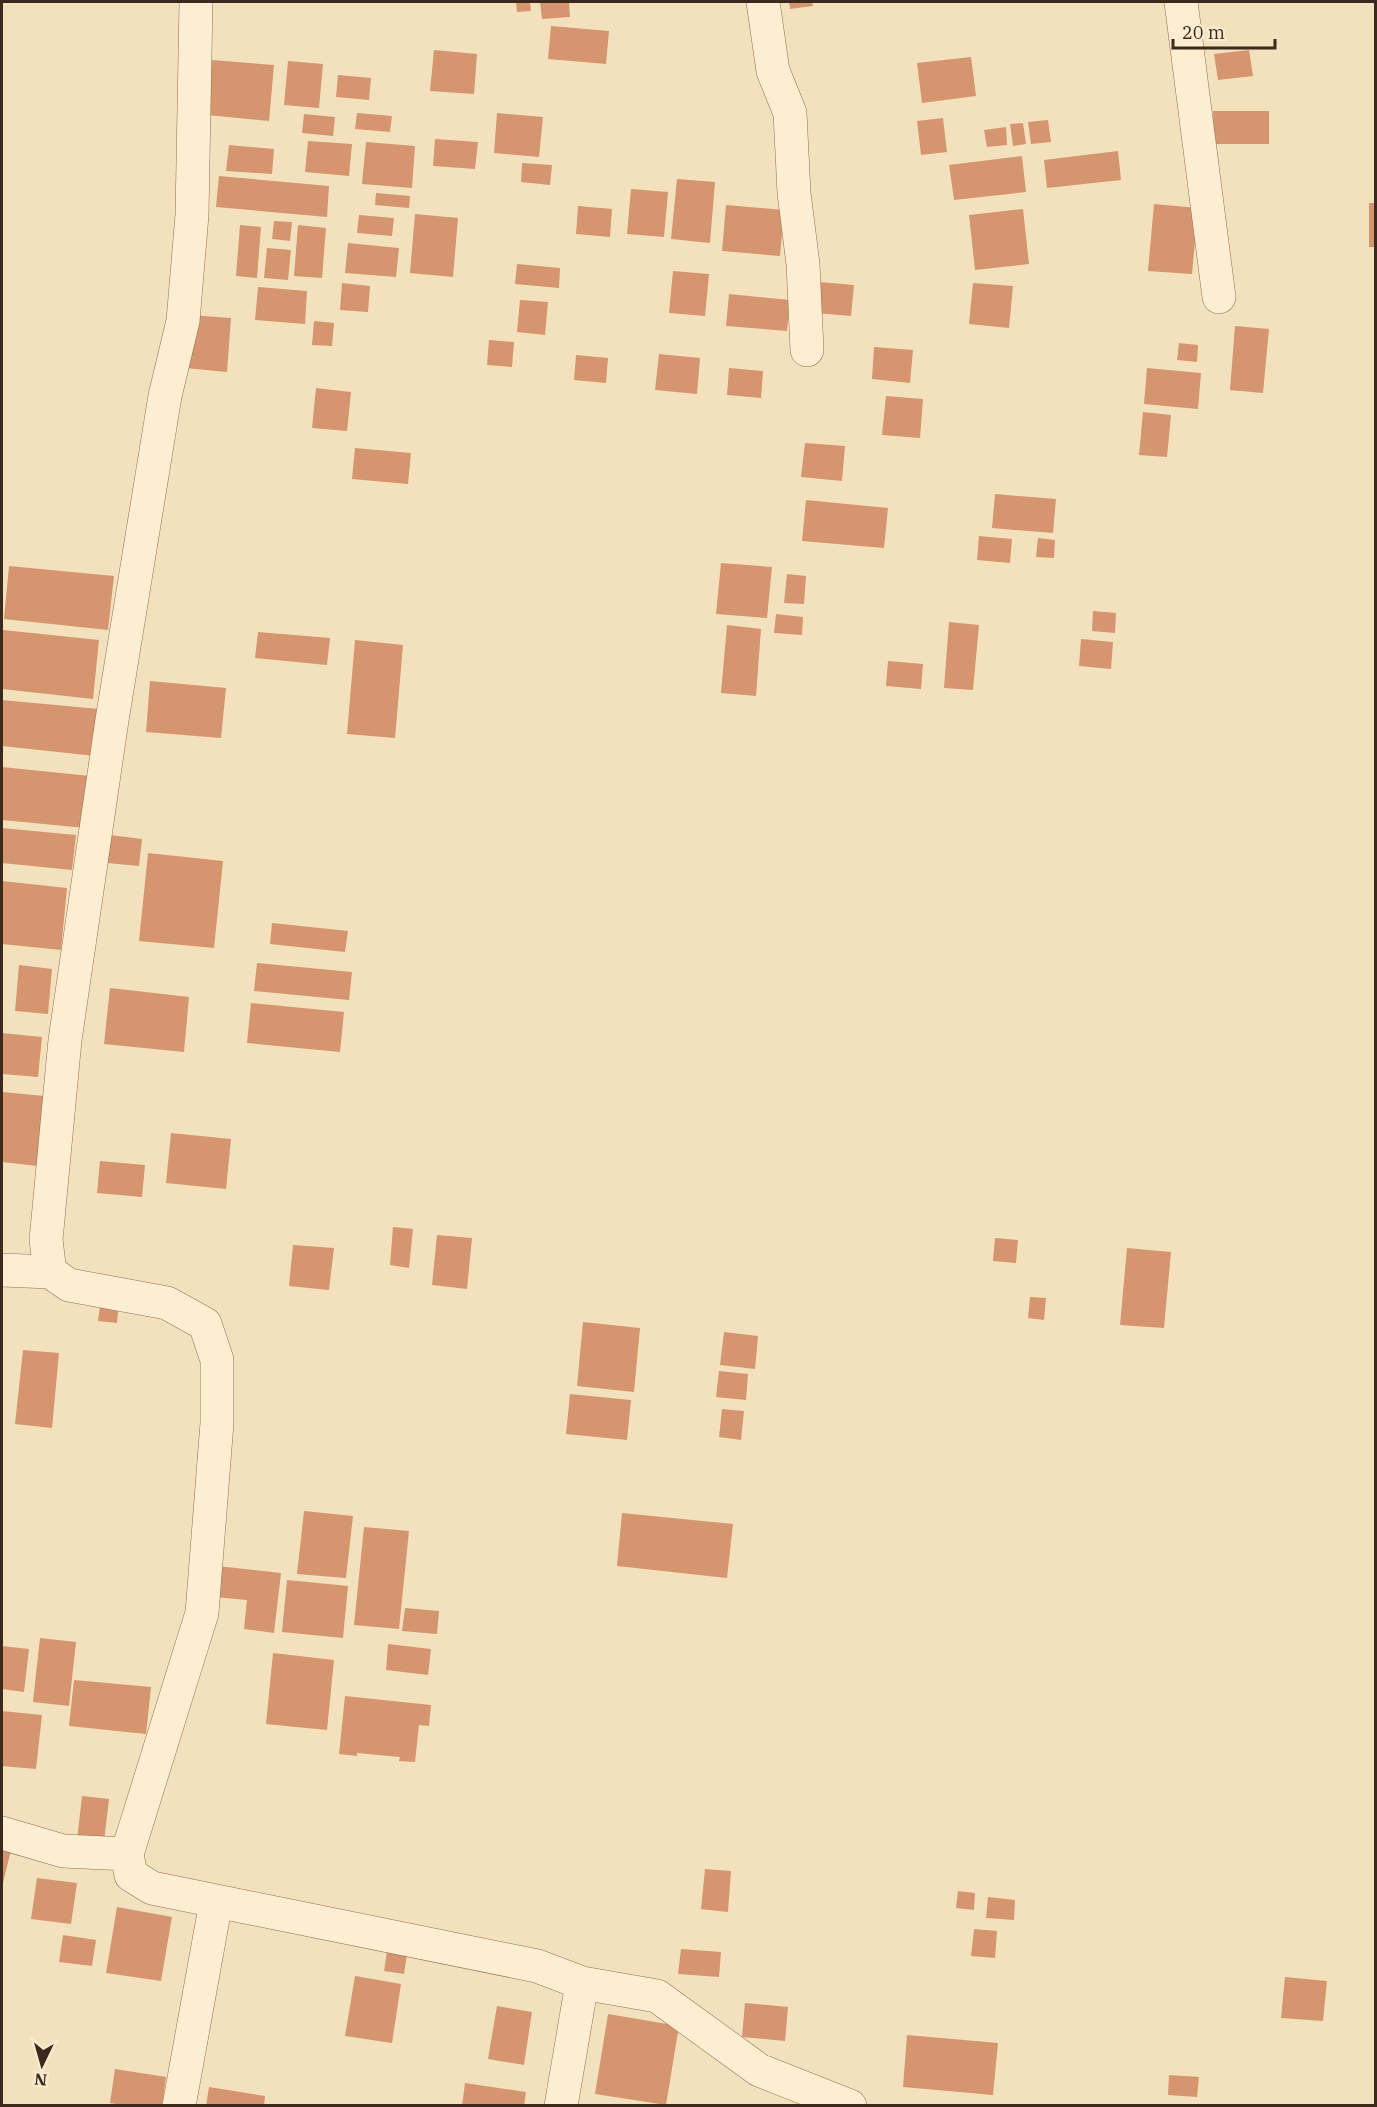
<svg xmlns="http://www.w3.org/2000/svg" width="1377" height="2107" viewBox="0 0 1377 2107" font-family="'IBM Plex Serif',serif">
  <rect width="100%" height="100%" fill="#f3e1be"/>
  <path fill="#d5956f" d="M516,2H530L531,11L517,12Z
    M540,2H569L570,17L542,19Z
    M789,2H812L813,6L790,9Z
    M551,26L609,31L606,64L548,59Z
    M434,50L477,54L474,94L430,91Z
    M1249,50L1253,76L1218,80L1214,54Z
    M971,57L976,96L922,103L917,63Z
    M212,60L274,65L269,121L207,115Z
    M288,61L323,64L319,108L284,105Z
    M338,75L371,78L369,100L336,97Z
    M1213,111H1269V144H1214Z
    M357,113L392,116L390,132L355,129Z
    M497,113L543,117L539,157L494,153Z
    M304,114L335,117L333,136L302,133Z
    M943,118L947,152L921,155L917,121Z
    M1048,120L1051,142L1031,144L1028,122Z
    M1023,123L1026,144L1013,146L1010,124Z
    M1006,127L1007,145L987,147L984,130Z
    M435,139L478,142L475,169L433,166Z
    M308,141L352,144L349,176L305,172Z
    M366,142L415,146L412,188L362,184Z
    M229,145L274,149L272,174L226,171Z
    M1118,151L1121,180L1047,188L1044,160Z
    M1022,156L1026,192L954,200L949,165Z
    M522,163L552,165L550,185L521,182Z
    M219,176L329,186L327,217L216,207Z
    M677,179L715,182L710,243L671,239Z
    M631,189L668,192L664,237L627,234Z
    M376,193L410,196L409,208L375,205Z
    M1369,203H1376V247H1369Z
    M1154,204L1198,208L1192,274L1148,271Z
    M726,205L784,210L780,256L722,251Z
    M578,206L612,209L610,237L576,234Z
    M1023,209L1029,264L975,270L969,215Z
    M415,214L458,218L453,277L410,273Z
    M359,215L394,218L392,236L357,233Z
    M274,221L292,222L290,241L272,239Z
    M240,225L261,227L257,278L236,276Z
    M298,225L326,228L322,278L294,276Z
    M348,243L399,248L396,277L345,273Z
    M267,248L291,250L288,280L264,278Z
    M517,264L560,268L559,288L515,284Z
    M673,271L709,274L705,316L669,313Z
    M819,282L854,285L851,316L816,313Z
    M342,283L370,286L368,312L340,310Z
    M973,283L1013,286L1009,328L969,324Z
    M258,287L307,291L305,324L255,320Z
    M729,294L790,300L787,331L726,326Z
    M520,300L548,302L545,335L517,332Z
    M190,315L231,318L227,372L185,368Z
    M314,321L334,323L332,346L312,345Z
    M1235,326L1269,329L1263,393L1230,390Z
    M489,340L514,342L512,367L487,365Z
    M1179,343L1198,345L1197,362L1177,360Z
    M874,347L913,350L910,383L872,379Z
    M659,354L700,358L697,394L655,390Z
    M576,355L608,358L606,383L574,380Z
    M729,368L763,371L761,398L727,395Z
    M1147,368L1201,373L1198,409L1144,404Z
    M316,388L351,392L347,431L312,428Z
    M886,396L923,399L920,438L882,435Z
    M1143,412L1171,415L1167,457L1139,455Z
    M805,443L845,446L842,481L801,477Z
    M355,448L411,453L408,484L352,479Z
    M995,494L1056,499L1053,533L992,528Z
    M806,500L888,508L884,548L802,541Z
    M979,536L1012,539L1010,563L977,560Z
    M1038,538L1055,540L1054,558L1036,557Z
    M721,563L772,567L767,618L716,614Z
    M9,566L114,576L108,630L4,619Z
    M787,574L806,576L804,604L784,603Z
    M1093,611L1116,613L1115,633L1092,631Z
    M776,614L803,617L802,635L774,633Z
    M949,622L979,625L973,690L944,688Z
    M727,625L761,629L756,696L721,693Z
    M3,630L99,640L93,699L2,689Z
    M258,632L330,638L327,665L255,658Z
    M1081,639L1113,642L1111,669L1079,666Z
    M355,640L403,645L395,738L347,734Z
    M888,661L923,664L921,689L886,686Z
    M150,681L226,688L221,738L146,732Z
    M2,700L99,709L95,756L2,746Z
    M2,767L90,776L85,828L2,820Z
    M2,828L76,835L72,870L2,863Z
    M110,835L142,839L139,866L107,863Z
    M148,853L223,861L214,948L139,941Z
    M2,881L67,888L61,950L2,944Z
    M272,923L348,931L345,952L270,944Z
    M257,963L352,972L349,1000L254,991Z
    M19,965L52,969L48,1014L15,1011Z
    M110,988L189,997L184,1052L104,1044Z
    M251,1003L344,1012L340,1052L247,1043Z
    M2,1033L42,1037L38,1077L2,1074Z
    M3,1092L44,1096L37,1166L2,1162Z
    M171,1133L231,1139L226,1189L166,1183Z
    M100,1161L145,1165L142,1197L97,1193Z
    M393,1227L413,1229L409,1268L390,1265Z
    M437,1235L472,1238L467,1289L432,1285Z
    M995,1238L1018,1240L1016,1263L993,1261Z
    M293,1245L334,1248L329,1290L289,1286Z
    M1127,1248L1171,1252L1164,1328L1120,1325Z
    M1030,1297L1046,1298L1044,1320L1028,1318Z
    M101,1298L119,1299L117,1323L98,1321Z
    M583,1322L640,1328L634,1392L577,1386Z
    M724,1332L758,1336L755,1369L720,1365Z
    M23,1350L59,1353L52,1428L15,1424Z
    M719,1371L748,1374L746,1400L716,1397Z
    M570,1394L631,1400L627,1440L566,1434Z
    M722,1409L744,1411L741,1440L719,1437Z
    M304,1511L353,1516L346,1578L297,1574Z
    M622,1513L733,1524L727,1578L617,1566Z
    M364,1527L409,1531L399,1629L354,1625Z
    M217,1566L281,1573L274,1633L244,1629L247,1600L214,1597Z
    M287,1580L348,1586L343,1638L282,1632Z
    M405,1608L439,1611L437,1634L402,1631Z
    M40,1638L76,1642L69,1706L33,1702Z
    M388,1644L431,1649L428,1675L386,1670Z
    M2,1646L29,1649L24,1692L2,1689Z
    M273,1653L334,1660L327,1730L266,1724Z
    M74,1680L151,1687L146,1734L69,1726Z
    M345,1696L431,1705L429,1726L419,1725L415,1762L399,1761L400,1757L357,1753V1756L339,1754Z
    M2,1711L42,1715L36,1769L2,1766Z
    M82,1796L109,1799L104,1842L77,1840Z
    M2,1847L11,1850L2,1887Z
    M705,1869L731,1871L728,1912L701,1909Z
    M37,1878L77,1883L71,1924L31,1919Z
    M958,1891L975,1893L974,1910L956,1908Z
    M988,1897L1015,1900L1014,1920L986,1918Z
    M117,1907L172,1917L161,1981L106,1973Z
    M974,1929L997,1931L995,1958L971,1956Z
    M63,1935L96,1940L92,1966L59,1962Z
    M388,1945L408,1948L404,1974L384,1971Z
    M681,1949L721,1952L719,1977L678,1974Z
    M355,1976L401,1984L392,2043L345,2036Z
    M1285,1977L1327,1981L1323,2021L1281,2018Z
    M745,2003L788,2007L785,2041L742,2037Z
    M497,2006L532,2012L524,2065L488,2059Z
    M608,2014L679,2026L666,2105L595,2094Z
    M907,2035L998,2043L993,2095L903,2087Z
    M115,2069L166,2077L162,2106H129L110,2103Z
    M1169,2075L1199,2077L1197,2097L1168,2095Z
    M465,2083L526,2092L524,2106H462Z
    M209,2087L265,2096L264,2106H206Z"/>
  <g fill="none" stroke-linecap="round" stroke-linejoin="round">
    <g stroke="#8d7054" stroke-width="34">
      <path id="minor" d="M196,2L192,215L183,321L165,396L112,720L65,1040L46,1240L50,1272L69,1285L167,1303L205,1324L217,1360V1423L202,1613L127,1854L131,1875L152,1888L537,1966L582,1983L657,1996L759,2070L850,2106
        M763,2L773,71L790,113L794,193L803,264L807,350
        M1181,2L1219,297
        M2,1270L50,1272
        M2,1833L63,1851L127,1854
        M179,2106L216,1902
        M561,2106L582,1983"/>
    </g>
    <use href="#minor" stroke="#fdeed2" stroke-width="33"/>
  </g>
  <rect width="1377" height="2107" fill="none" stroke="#3b291b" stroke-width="6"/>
  <g transform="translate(42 2065) rotate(185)" stroke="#f9ebce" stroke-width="4.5" paint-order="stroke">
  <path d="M0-4.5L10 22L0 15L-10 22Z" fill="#3b291b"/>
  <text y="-9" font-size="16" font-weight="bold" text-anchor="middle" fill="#3b291b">N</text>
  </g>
  <path d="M1173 39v9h102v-9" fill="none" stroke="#3b291b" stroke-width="3"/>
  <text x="1182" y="39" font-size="18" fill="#3b291b" stroke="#f9ebce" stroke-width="4.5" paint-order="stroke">20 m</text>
</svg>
